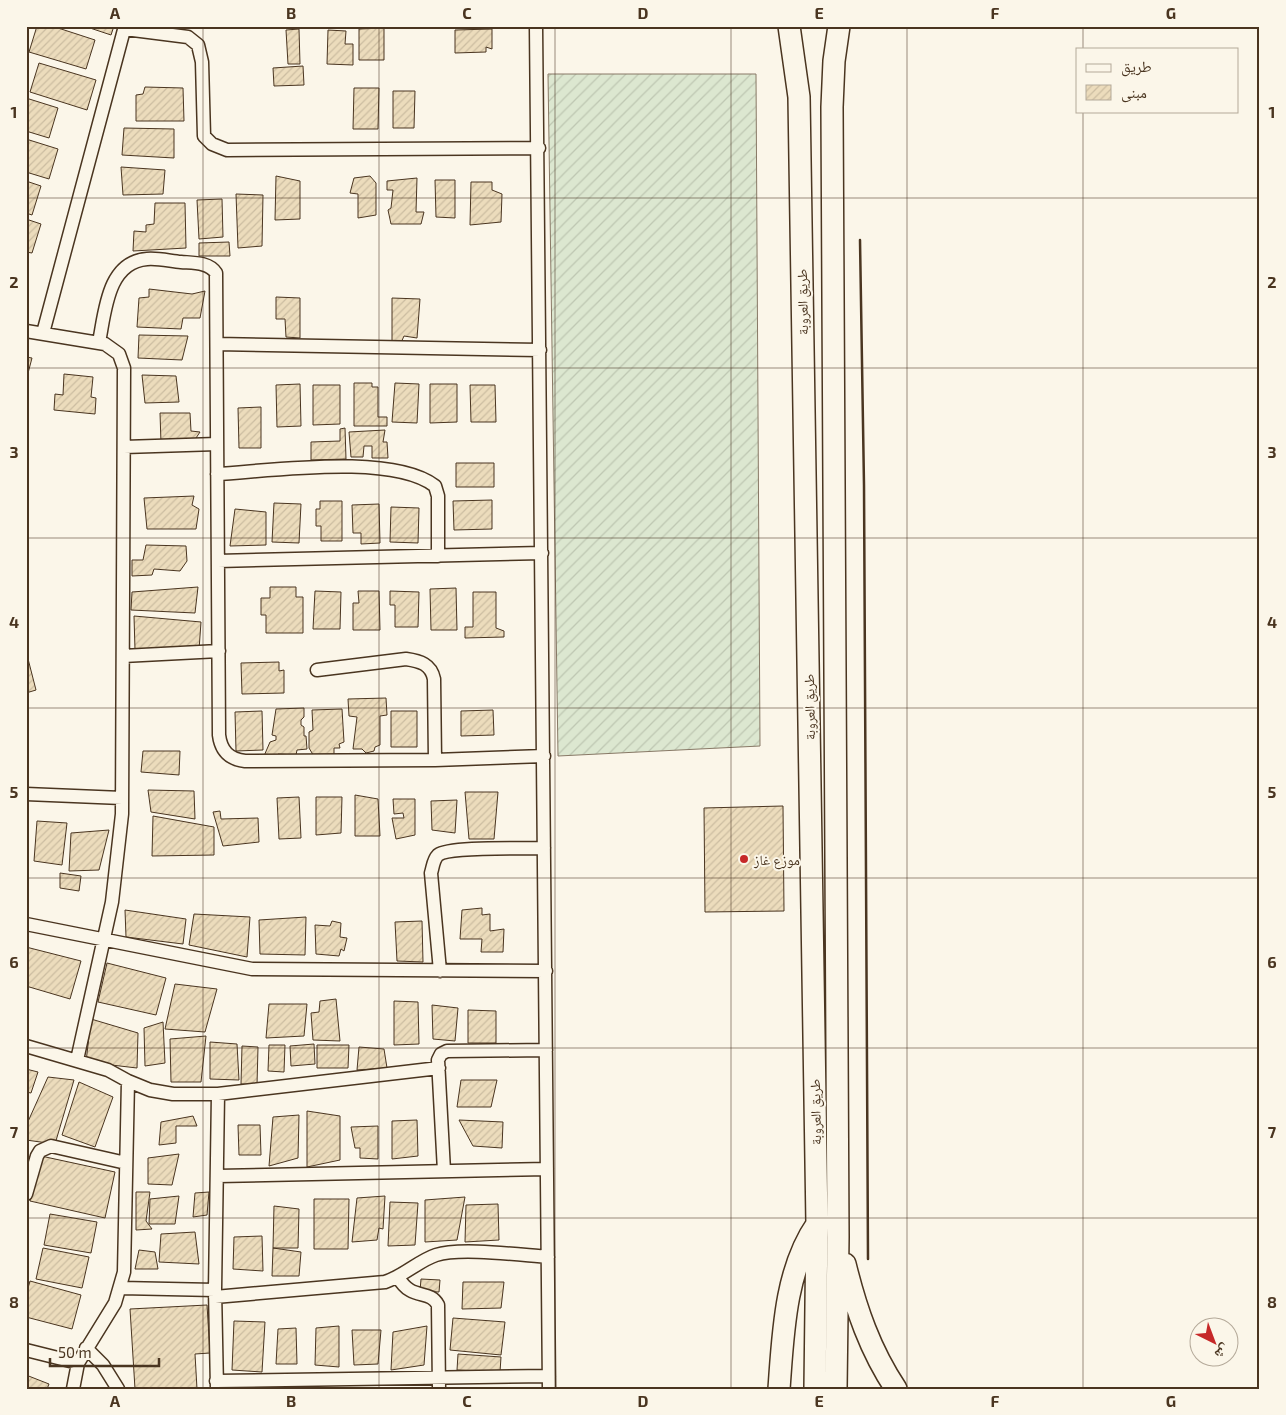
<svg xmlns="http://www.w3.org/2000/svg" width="1286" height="1415" viewBox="0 0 1286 1415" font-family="'Exo 2','Noto Naskh Arabic',sans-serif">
  <defs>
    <pattern id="garden-furrows" width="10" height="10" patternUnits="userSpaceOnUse" patternTransform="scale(1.25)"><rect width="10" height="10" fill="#dce7d0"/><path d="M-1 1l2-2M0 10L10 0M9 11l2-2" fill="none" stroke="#bec7b2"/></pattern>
    <pattern id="building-hatch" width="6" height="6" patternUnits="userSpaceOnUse" patternTransform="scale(1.25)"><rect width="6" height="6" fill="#ecdcbc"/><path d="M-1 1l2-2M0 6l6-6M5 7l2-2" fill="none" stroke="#ccbda1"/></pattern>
  </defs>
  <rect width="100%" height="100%" fill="#fbf6e9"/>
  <path fill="url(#garden-furrows)" stroke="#887966" d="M548,74H756L760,746L558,756Z"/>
  <path fill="url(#building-hatch)" stroke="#4a3520" d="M37,26H52L95,40L86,69L29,52Z
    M84,26H114L111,35Z
    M384,28V60H359V29Z
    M299,29L300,64H288L286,30Z
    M492,29V49L486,47V52L455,53V30Z
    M328,30L346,31L345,44H353V65L327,64Z
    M39,63L96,80L87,110L30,92Z
    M303,66L304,85L274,86L273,68Z
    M145,87L183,88L184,121H136V95L143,94Z
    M354,88H379L378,129H353Z
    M393,91H415L414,128H393Z
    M26,98L58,108L49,138L26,131Z
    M124,128L174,129V158L122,155Z
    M26,139L58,149L49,179L26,172Z
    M121,167L165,170L163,194L123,195Z
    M276,176L300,181V219L275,220Z
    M370,176L376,183V215L358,218V194L350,193L354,178Z
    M417,178L416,212H424L421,224H391L388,210L391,208L393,190H387V181Z
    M435,180H455V218L436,217Z
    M26,181L41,186L32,215L26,213Z
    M471,182H492V190L502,194L501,222L470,225Z
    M236,194L263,195L262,246L238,248Z
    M222,199L223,237L199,239L197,200Z
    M155,203H185L186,248L133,251L134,231L146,232V225L154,224Z
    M26,219L41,224L32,253L26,252Z
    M229,242L230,256H199V243Z
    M149,289L192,294L205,291L200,318H183L181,329L137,327L139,298L149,297Z
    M276,297L300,298V338L286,337L285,319H276Z
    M392,298L420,299L417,338L404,336L400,345L392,343Z
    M139,335L188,336L182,360L138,358Z
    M26,357L32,358L27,377H26Z
    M64,374L93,377L91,397L96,398L95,414L54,410L55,394L63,395Z
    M142,375L176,376L179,402L145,403Z
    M354,383H372V387H378V417H387V426H354Z
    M395,383L419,384L417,423L392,422Z
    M300,384L301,426L277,427L276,385Z
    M430,384H457V422L430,423Z
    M313,385H340V424L313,425Z
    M470,385H495L496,422H471Z
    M261,407V448H239L238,408Z
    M160,413H190L191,431L200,432L194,441L161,443Z
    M345,428L346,459L311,460V442L340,441V429Z
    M385,430L383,442H387L388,458H372V446H364L363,457H351L349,432Z
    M456,463H494V487H456Z
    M194,496L192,505L199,509L196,529H147L144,498Z
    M492,500V529L454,530L453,501Z
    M320,501H342V541H321V526H316V509H320Z
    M274,503L301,504L299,543L272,542Z
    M379,504L380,543L361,544V533H353L352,505Z
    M391,507L419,508L418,543L390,542Z
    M235,509L266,512V545L230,546Z
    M146,545L186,546L187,561L180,571L154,569L152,575L132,576V560H143Z
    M198,587L195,613L131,610L132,592Z
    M270,587H296V597H303V633H266V615H261V598H270Z
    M456,588L457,630H431L430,589Z
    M315,591L341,592L340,629H313Z
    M358,591H379L380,630H353V603H359Z
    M390,591L419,592L418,627H395V605H390Z
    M473,592H496V628L504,631V637L465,638V627H473Z
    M134,616L201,622L199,650H135Z
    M26,651L36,690L26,693Z
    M279,662V671L284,670V693L242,694L241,663Z
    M386,698L387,715L380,716V745L375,747L374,751L366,753L362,749H353L357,717L349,716L348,699Z
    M304,708V717L301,720V725L304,727V736H306L307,749L297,750L296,755L278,754L276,759L264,756L270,742L276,740V736L272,735L276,709Z
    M342,709L344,742L339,744L340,748H334V758H315L309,748V732L313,730L312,710Z
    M493,710L494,735L461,736V711Z
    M262,711L263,750L236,751L235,712Z
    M391,711H417V747H391Z
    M143,751H180L179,775L141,772Z
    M148,790L194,791L195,819L151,812Z
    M465,792H498L494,839H469Z
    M355,795L378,799L380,836H355Z
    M299,797L301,838L279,839L277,798Z
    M316,797H342L341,833L316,835Z
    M393,799H415V835L396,839L392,818H404L403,813L394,814Z
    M457,800L455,833L432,830L431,801Z
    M783,806L784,911L705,912L704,808Z
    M220,811L221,819L258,818L259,842L223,846L213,812Z
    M153,816L214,827V855L152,856Z
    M37,821L67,823L62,865L34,861Z
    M109,830L99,870L69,871L71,833Z
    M60,873L81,876L79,891L60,888Z
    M482,908V915L490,914V931L504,929L503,952H481L482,939H460L462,910Z
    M125,910L186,919L183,944L126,937Z
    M194,914L250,917L247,957L189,945Z
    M306,917L305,955L260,954L259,920Z
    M332,921L341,923L340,937L347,938L344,951L341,949L339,956L316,954L315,925L330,926Z
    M422,921L423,962L397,961L395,922Z
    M26,947L81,961L70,999L26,986Z
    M107,963L166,978L156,1015L98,1002Z
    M175,984L217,989L205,1032L165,1029Z
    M336,999L340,1041L313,1040L311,1013L319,1012L320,1001Z
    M394,1001L418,1002L419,1044L394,1045Z
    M269,1004H307L304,1036L266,1038Z
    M432,1005L458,1008L455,1041L433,1039Z
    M468,1010L496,1011V1043H468Z
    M91,1019L138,1033L137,1068L86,1062Z
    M163,1022L165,1063L145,1066L144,1028Z
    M206,1036L201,1082H171L170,1039Z
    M210,1042L237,1044L239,1080L210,1079Z
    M314,1044L315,1064L291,1066L290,1046Z
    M269,1045H285L284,1072L268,1071Z
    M317,1045H349L348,1068H317Z
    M242,1046L258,1047L257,1085L241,1084Z
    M359,1047L384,1049L387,1068L357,1070Z
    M26,1069L38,1072L31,1093L26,1092Z
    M48,1077L74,1080L55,1144L26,1140V1126Z
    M461,1080H497L491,1107H457Z
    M79,1082L113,1097L95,1147L62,1135Z
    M307,1111L340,1116V1160L307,1167Z
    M299,1115L298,1158L269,1166L273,1117Z
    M193,1116L197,1126H176V1143L159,1145L161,1122Z
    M417,1120L418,1156L392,1159V1121Z
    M459,1120L503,1122L502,1148L473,1146Z
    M238,1125H260L261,1155H239Z
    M378,1126V1159L360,1158V1148H355L351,1127Z
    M179,1154L172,1185L148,1184V1158Z
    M41,1156L115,1172L105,1218L30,1201Z
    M136,1192H150L146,1221L152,1229L136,1230Z
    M209,1192L207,1215L193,1217L195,1193Z
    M179,1196L175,1224H149L150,1199Z
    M385,1196L383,1229L379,1228L377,1240L352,1242L357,1198Z
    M465,1197L457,1240L425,1242V1200Z
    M314,1199H349L348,1249H314Z
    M390,1202L418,1203L415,1245L388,1246Z
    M498,1204L499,1240L465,1242L466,1205Z
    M274,1206L299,1209L298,1248H273Z
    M50,1214L97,1222L91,1253L44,1245Z
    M195,1232L199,1264L159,1262L161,1234Z
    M262,1236L263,1271L233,1269L234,1237Z
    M43,1248L89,1257L82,1288L36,1279Z
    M273,1248L301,1252L299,1276H272Z
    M139,1250L155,1252L158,1269H135Z
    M421,1279L440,1280L439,1292L420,1291Z
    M30,1281L81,1295L72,1329L26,1317V1295Z
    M463,1282H504L501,1308L462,1309Z
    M207,1305L210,1353L195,1354L197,1389H135L130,1309Z
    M453,1318L505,1322L501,1355L450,1350Z
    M234,1321L265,1322L262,1372L232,1370Z
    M339,1326V1367L315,1365L316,1328Z
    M427,1326L424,1365L391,1370L393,1332Z
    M296,1328L297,1364H276L278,1329Z
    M352,1330H381L378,1364L354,1365Z
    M458,1354L501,1357L500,1372L457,1370Z
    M26,1375L49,1384L47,1389H26Z"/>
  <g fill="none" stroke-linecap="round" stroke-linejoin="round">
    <g stroke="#4a3520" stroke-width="15">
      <path id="minor" d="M536,26L549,1389
        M125,29L188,37L198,45L202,62L204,136L212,144L227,150L539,148
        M26,331L105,344L119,354L124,368L122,814L112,902L77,1060
        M43,333L125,26
        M99,342C105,313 107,262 147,259C158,258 170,261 181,262C193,263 209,262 216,273L219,735C221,751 229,759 245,761L435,760L544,756
        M217,344L540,350
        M124,447L217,444
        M217,474C271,471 392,453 435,486L438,496V556
        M218,561L542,553
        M123,656L219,651
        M317,670L406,659C420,661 431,664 434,679L435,760
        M26,794L122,798
        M26,924L252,969L546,971
        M440,971L431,873C433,867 433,860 438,855C450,846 526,849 544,848
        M26,1046L108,1070L128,1081L150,1090L173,1094H218L439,1068
        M444,1171L438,1060L441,1054L447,1051L546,1050
        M218,1176L547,1169
        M26,1194L37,1156L40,1151L51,1146L126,1163
        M398,1277C412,1302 429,1288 438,1305L439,1389
        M121,1288L215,1290
        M215,1297L385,1282C404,1276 418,1261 436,1255C460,1247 520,1255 548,1257
        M86,1348L103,1365L118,1389
        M26,1350L78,1363
        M216,1381L549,1376
        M73,1389L78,1363L115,1303L124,1272L128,1081
        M217,1389L215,1290L218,1094"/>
    </g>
    <g stroke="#4a3520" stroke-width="24">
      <path id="trunk" d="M789,26L799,97L817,1224L815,1389
        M845,1264C856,1309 870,1350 896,1389
        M779,1389C783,1334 785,1270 817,1224
        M836,1389L838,1237L832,107L834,61L839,26"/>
    </g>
    <use href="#minor" stroke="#fbf6e9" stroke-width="12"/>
    <use href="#trunk" stroke="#fbf6e9" stroke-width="21"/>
    <path stroke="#4a3520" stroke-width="2.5" d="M860,240L864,485L868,1259"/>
  </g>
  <path fill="none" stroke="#4a3520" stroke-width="1" stroke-opacity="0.55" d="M203,26V1389M379,26V1389M555,26V1389M731,26V1389M907,26V1389M1083,26V49M1083,111V1389M26,198H1260M26,368H1260M26,538H1260M26,708H1260M26,878H1260M26,1048H1260M26,1218H1260"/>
  <circle fill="#c62828" stroke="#fbf6e9" stroke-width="2" cx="744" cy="859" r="5"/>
  <g text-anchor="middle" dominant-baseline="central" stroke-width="4" stroke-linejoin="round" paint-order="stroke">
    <g font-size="14" fill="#4a3520" stroke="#fbf6e9">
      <text transform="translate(802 302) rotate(-91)">طريق العروبة</text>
      <text transform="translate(809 707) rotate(-91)">طريق العروبة</text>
      <text transform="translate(815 1112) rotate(-91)">طريق العروبة</text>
    </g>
    <g font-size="14" fill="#4a3520" stroke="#fbf6e9" text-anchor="start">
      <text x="754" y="859">موزع غاز</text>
    </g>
  </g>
  <rect width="1286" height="1415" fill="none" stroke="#fbf6e9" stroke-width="55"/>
  <rect x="1076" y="48" width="162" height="65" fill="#fbf6e9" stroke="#b4a999"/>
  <rect x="1086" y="64" width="25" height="8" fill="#fbf6e9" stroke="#b4a999"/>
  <text x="1121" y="72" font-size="15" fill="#4a3520">طريق</text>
  <rect x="1086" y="85" width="25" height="15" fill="url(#building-hatch)" stroke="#b4a999"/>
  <text x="1121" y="98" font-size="15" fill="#4a3520">مبنى</text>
  <g transform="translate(1214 1342) rotate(138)"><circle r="24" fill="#fbf6e9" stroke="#b4a999"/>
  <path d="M0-4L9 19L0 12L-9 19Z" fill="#c62828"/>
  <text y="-8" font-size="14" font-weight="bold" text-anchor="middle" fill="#4a3520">ش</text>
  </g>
  <path d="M50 1358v8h109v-8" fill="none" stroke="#4a3520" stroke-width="2.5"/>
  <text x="58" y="1358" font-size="15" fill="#4a3520" stroke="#fbf6e9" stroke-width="4" paint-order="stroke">50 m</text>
  <rect x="28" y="28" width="1230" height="1360" fill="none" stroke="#4a3520" stroke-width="2"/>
  <g font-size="16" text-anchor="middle" font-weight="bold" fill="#4a3520">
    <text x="115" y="19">A</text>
    <text x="291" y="19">B</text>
    <text x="467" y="19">C</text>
    <text x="643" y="19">D</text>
    <text x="819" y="19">E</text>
    <text x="995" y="19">F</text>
    <text x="1171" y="19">G</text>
    <text x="14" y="118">1</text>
    <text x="1272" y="118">1</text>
    <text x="14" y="288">2</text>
    <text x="1272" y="288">2</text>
    <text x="14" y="458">3</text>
    <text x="1272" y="458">3</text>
    <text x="14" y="628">4</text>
    <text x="1272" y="628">4</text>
    <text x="14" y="798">5</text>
    <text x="1272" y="798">5</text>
    <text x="14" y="968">6</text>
    <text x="1272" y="968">6</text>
    <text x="14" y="1138">7</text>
    <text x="1272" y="1138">7</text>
    <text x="14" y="1308">8</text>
    <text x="1272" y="1308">8</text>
    <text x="115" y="1407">A</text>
    <text x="291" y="1407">B</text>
    <text x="467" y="1407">C</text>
    <text x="643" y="1407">D</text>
    <text x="819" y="1407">E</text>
    <text x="995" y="1407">F</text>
    <text x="1171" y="1407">G</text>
  </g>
</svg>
